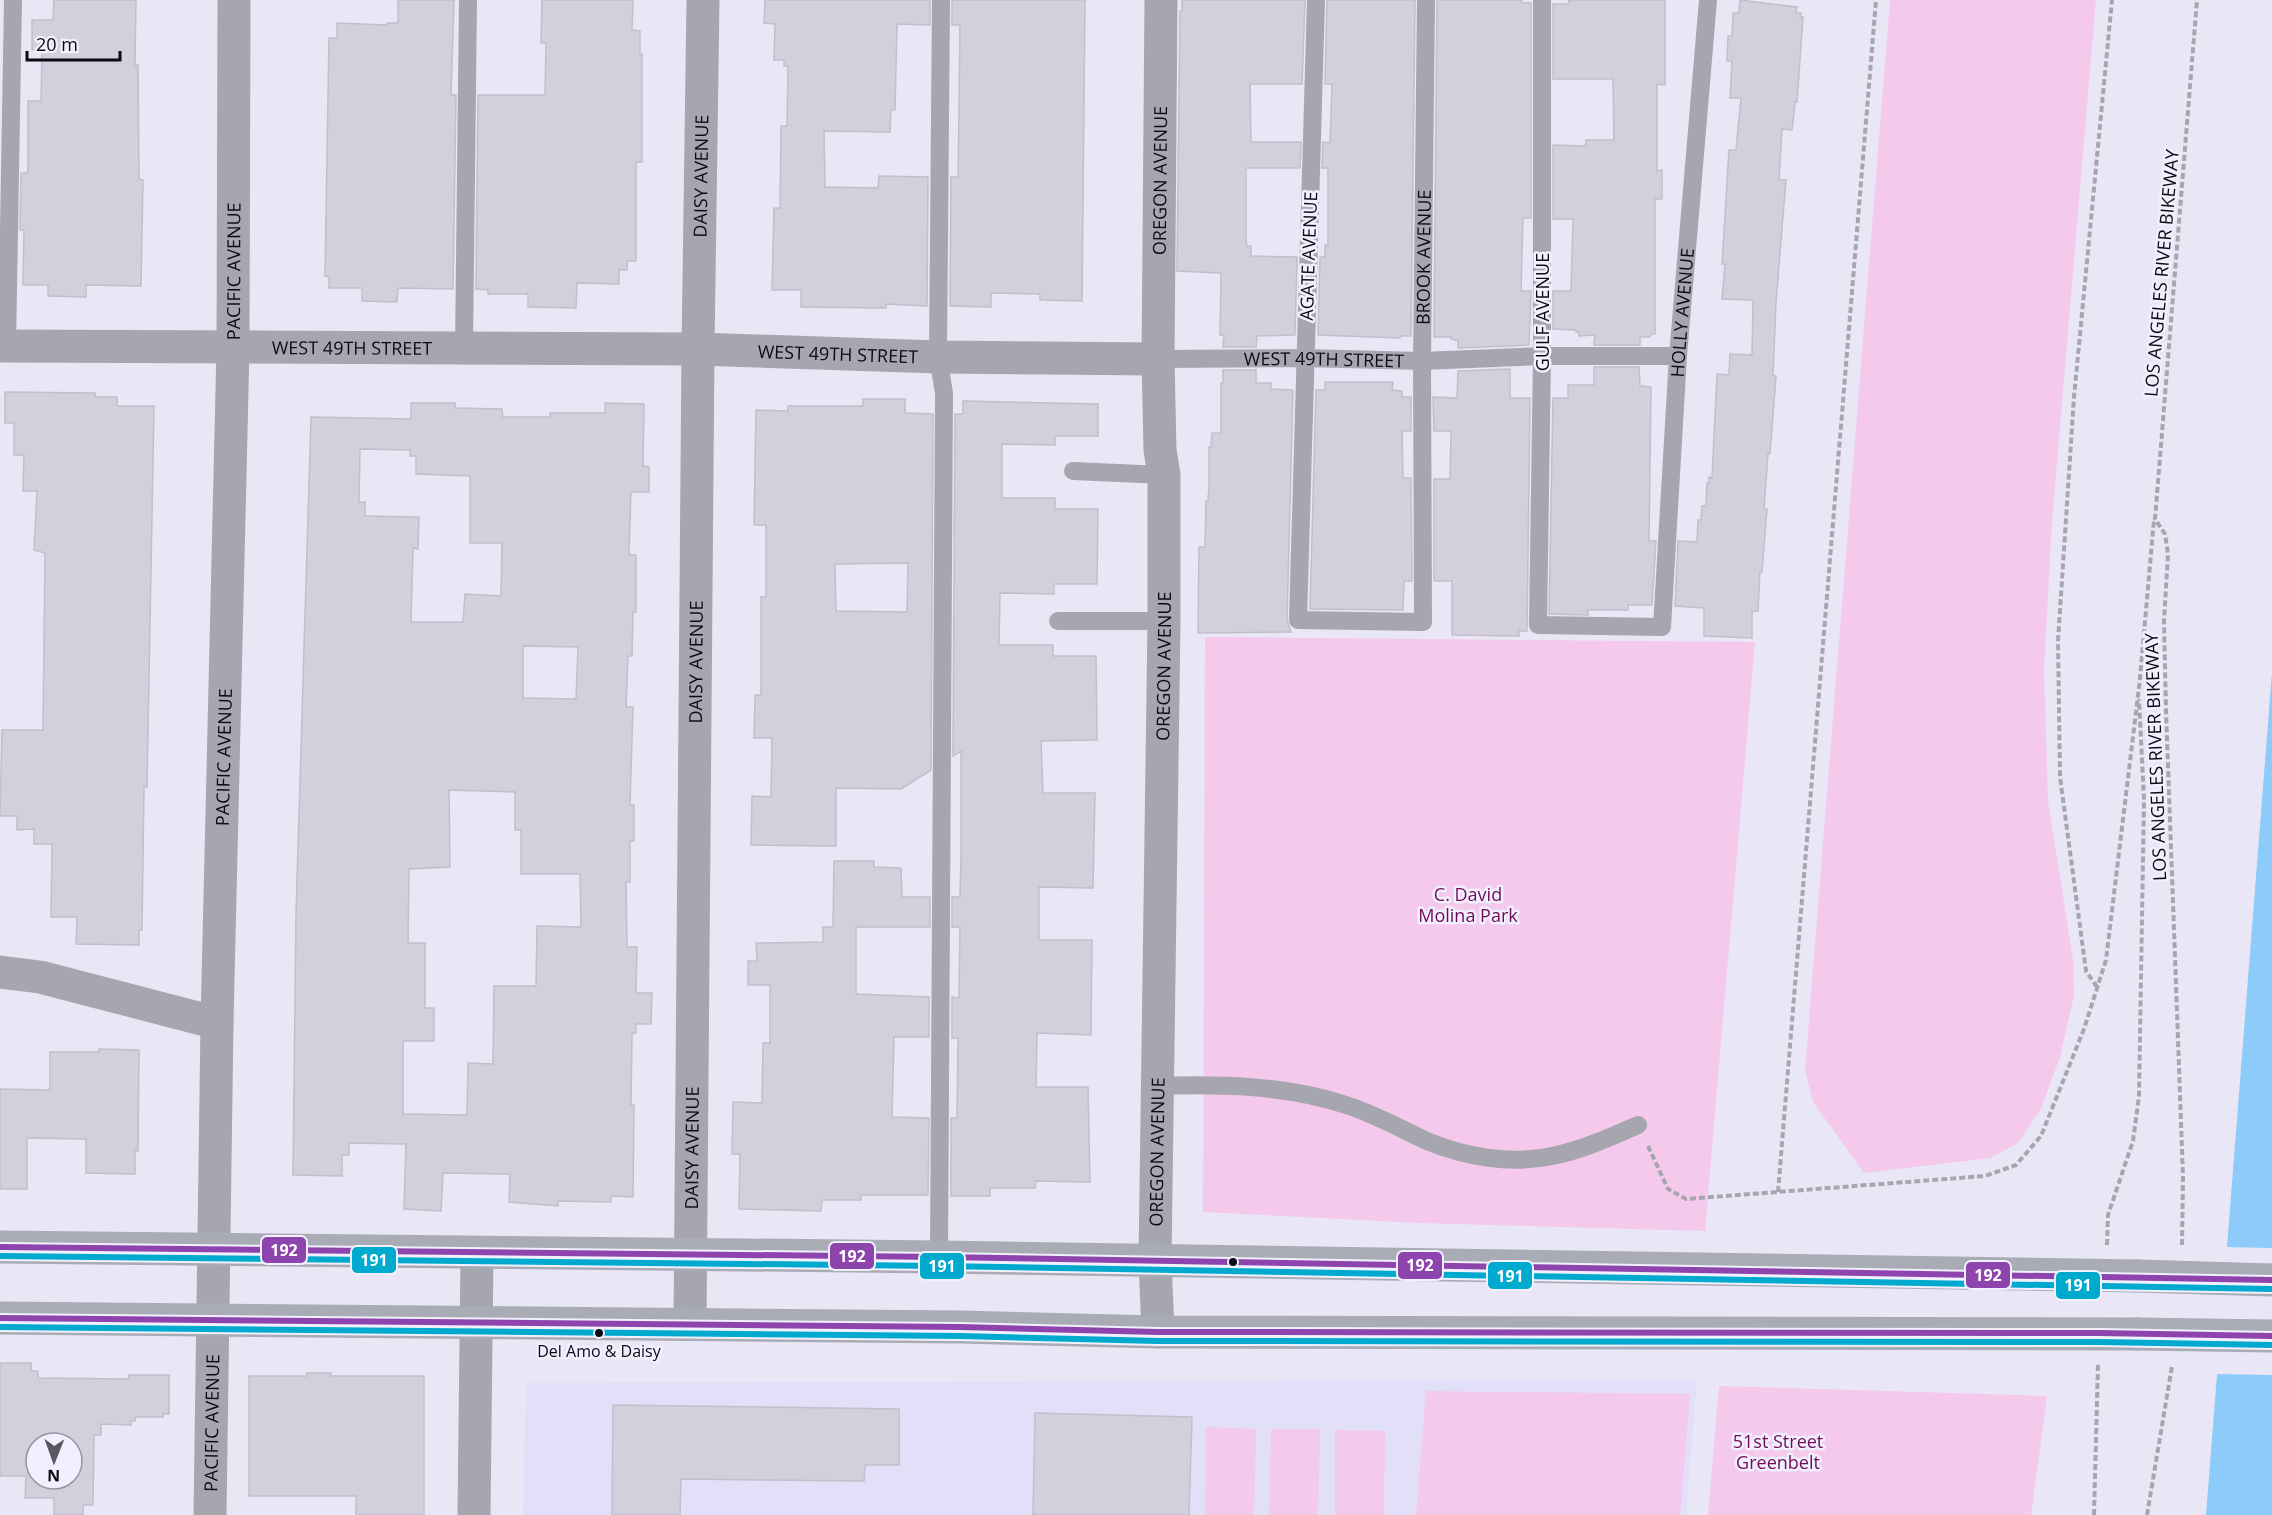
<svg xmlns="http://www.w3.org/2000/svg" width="2272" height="1515" viewBox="0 0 2272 1515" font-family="'Open Sans',sans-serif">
  <rect width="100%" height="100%" fill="#e9e7f6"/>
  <path fill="#e2dff8" d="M1697,1379L1686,1515H523L526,1383Z"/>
  <path fill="#f5c9eb" d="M1890,0H2096L2052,521L2044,669L2048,801L2073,959L2074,996L2060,1057L2041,1109L2018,1143L1991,1158L1864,1173L1813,1102L1805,1070Z
    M1205,637L1755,642L1705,1231L1418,1223L1203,1212Z
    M1719,1386L2047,1396L2031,1515H1708Z
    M1426,1391L1690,1394L1680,1515H1416Z
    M1206,1427L1256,1429L1254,1515H1205Z
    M1271,1429H1320L1318,1515H1269Z
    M1335,1430L1385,1431L1384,1515H1335Z"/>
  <path fill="#8dcbfa" d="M2272,672V1515H2206Z"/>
  <path fill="#e9e7f6" d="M2224,1247L2272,1248V1375L2214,1374Z"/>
  <path fill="#d4cfdc" stroke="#c2beca" stroke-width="1.5" fill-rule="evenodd" d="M54,0H136L135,65H138L139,179L143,180L141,286L86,285V297L48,296V285H23L24,230H20L21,173H27L28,171V101H41L42,50H32V20H53Z
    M398,0H454L451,95H456L453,289L398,288L397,302L362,301V288H329V277L325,276L329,38H337V23L387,25V23H398Z
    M542,0H633L632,30L640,31V54H642V162H636V261H627V270H619V284L577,283L576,308L528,307V294H488V290L476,289L478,95H545L546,43H541Z
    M765,0H930V25L897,24L895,110H891L890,132L824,131L825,187L878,188L879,176L928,177L927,306L886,304V308L801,307V290H772L774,208H780L781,126H787L788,66H784V60H774L775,24L764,23Z
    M952,0H1085L1082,301L1040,300V294L991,293V307L950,306L951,177H958L959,112L960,25H952Z
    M1182,0H1305L1302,84H1250L1251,142H1301L1300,168H1246V240L1247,246H1251V256L1297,257L1295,335L1257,336L1256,347H1223L1224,335H1220L1221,273L1177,271L1180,11H1182Z
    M1327,0H1415L1411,336H1400V338L1318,335L1320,257H1325V245H1328V168H1322L1323,142L1330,143L1332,84H1325Z
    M1437,0H1522V3H1531V218H1523L1521,291H1531L1529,345L1458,348V341L1451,339V337H1434Z
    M1569,0H1665V85L1657,84V171L1662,170V199H1655V334H1651L1650,337H1640V345H1594L1595,335L1579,336V332H1576V330L1553,329V291H1571L1573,219H1553V145L1586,146V140H1614L1613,79H1553V4H1568Z
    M1740,0L1797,7L1796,13H1801L1800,17H1803L1797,102H1795L1792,130L1782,129L1779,180H1786L1776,302L1773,376H1776L1770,454H1768L1764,509H1767L1762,572H1760L1758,611H1752V638L1704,636V608L1675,606L1678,541L1697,542L1698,520H1701L1702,506H1706L1707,483H1709V477L1712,478L1717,374L1729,375L1730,354L1752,355L1753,300L1722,299L1725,264H1722L1729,150H1736L1741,98H1730L1732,61H1727L1728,36H1732L1733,13H1739Z
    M1594,367H1639L1640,386L1651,387L1649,541H1656L1652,605H1628V610H1588V615L1549,614L1553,398H1568V385H1594Z
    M1510,369V398H1530L1527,631H1519V636L1452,635V581H1434V479H1450L1451,431H1434L1433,397L1457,398L1458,371Z
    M1223,370H1256V383H1271V389L1293,390L1287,620L1291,632L1198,633L1199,547H1205L1206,501H1208L1209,486V447H1211L1212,433H1221V383H1223Z
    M1325,382H1393L1392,390L1402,391V397H1411V431H1402L1403,478H1411L1412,581H1404L1403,610L1310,609L1316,390H1325Z
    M5,392L95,393V397H117V406H154L147,787H144L142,930H139V945L76,944L77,917H51L52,844H34V829L17,830V816H0L2,730H43L45,553L34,550L37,491H23L24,455H14V423H5Z
    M863,399H905V413L933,414L931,770L901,789L836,788V846L751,845L752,796L771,797L772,738H754L755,695H761V597H766V525H754L756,410L788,411V406H863ZM908,563L907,612L836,611L835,564Z
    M963,401L1098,404V436H1055V445L1002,444V498H1055V509H1098L1097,584H1054V594L1000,593L999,645H1053V656H1096L1097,740L1041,741L1043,793H1095L1093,888L1039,887V940H1092L1091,1035L1037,1033L1036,1087H1088L1090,1182L1036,1181L1035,1188H990V1196H951V1118H957L958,1044V1038H952V997L959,998L960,927H952V897H960L961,857V751L953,756L955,414H963Z
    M411,403H455V408L502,409L503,417H550V413H605V403L644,404L643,466L649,467V492H631L629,552L630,555H636V612H633L632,656H628L626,707H633L630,805H634V841H630V882H626L627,947H637L636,993H652L651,1024H636V1033H632L631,1105H634L633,1197L611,1196V1202L558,1201V1206L509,1202L510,1174L443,1173L441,1211L404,1209L406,1144L349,1143V1155H342V1176L293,1175L296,914L311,417L411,419ZM360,449L410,450V456H416V474L470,476V543H502L501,596L465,594L463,622H411L413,548L418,549L419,517L365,516V502H359ZM523,646L578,647L576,699L523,698ZM449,790L515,792V830H521V874H580L581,927L537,926L536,986H494L493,1064L468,1063L467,1115L403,1114V1041H434V1008H425V943H408L409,869L450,867Z
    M834,861H874V867L901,868L902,897H930V927H856V994L929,997V1037H894L892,1117L929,1118L928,1195H861V1200H822L821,1211L739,1209L740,1154H732L733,1102L762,1103L763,1043H770V985H748V961H757L756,943L823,942V927H833Z
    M99,1049L139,1050L138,1151H135V1174L86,1173V1139L27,1138V1189H0V1089L50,1090V1052H99Z
    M0,1363H31V1371H38V1378L128,1379L129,1375H169V1414H163V1417H136L135,1421H131V1425L101,1424V1435H94L93,1505H83V1515H54V1498H25L26,1476H0ZM36,1443H72V1479H36Z
    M307,1373H331V1376H424V1515H356V1496H249V1376H307Z
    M613,1405L899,1409V1465H865L864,1481L681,1479L680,1515H612Z
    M1035,1413L1192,1417L1189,1515H1033Z"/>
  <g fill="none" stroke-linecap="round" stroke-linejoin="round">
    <path stroke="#a5a6ae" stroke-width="4" stroke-dasharray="6 3" stroke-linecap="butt" d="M2139,689L2154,520
      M2097,987L2086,971L2060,777L2058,641L2074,397L2112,0
      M1648,1146L1668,1189L1686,1199L1985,1176L2016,1165L2041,1136L2084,1029L2106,960L2139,687
      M1778,1192L1876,0
      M2107,1245L2108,1215L2133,1141L2139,1096L2144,800L2139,699
      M2182,1245L2183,1177L2166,710L2164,621L2168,554L2165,534L2155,519L2197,0
      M2094,1515L2098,1364
      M2147,1515L2172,1366"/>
    <g stroke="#a6a6af" stroke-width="18">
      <path id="s1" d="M1316,0L1298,620L1423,622L1422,361L1426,0"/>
      <path id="s2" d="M1542,0V356L1538,625L1662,627L1678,356L1708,0"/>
      <path d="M7,346L13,0"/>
      <path d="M464,348L468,0"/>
      <path id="s3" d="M1158,359L1304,358L1422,361L1542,356H1678"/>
      <path d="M1073,471L1164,475"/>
      <path d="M1058,621H1164"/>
      <path d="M1157,1086C1220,1084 1283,1085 1343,1104C1373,1113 1399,1128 1427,1141C1465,1157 1511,1165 1552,1156C1582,1150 1611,1137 1638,1125"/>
      <path d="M939,1257L944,393L938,357L941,0"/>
    </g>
    <g stroke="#a6a6af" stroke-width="33">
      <path id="s4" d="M0,346L698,349L938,357L1158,359"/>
      <path d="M0,972L40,977L217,1023"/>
      <path id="s5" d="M690,1324L698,349L703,0"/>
      <path id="s6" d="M1158,1332L1155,1261L1164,621V475L1160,450L1158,359L1161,0"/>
      <path id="s7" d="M210,1515L217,1023L233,348L234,0"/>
      <path d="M474,1515L477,1253"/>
    </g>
    <path stroke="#a9abb5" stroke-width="33" d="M0,1247L939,1257L2137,1276
      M0,1318L960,1327L1158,1332L2137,1334"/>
    <path stroke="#a9abb5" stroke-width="33" d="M2137,1276L2272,1280
      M2137,1334L2272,1336"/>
    <g stroke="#f1f0fe" stroke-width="10">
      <path id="bus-1" d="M0,1247L939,1257L2272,1280
        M0,1318L960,1327L1158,1332L2099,1333L2272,1336"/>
    </g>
    <g stroke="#f1f0fe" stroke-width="10">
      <path id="bus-2" d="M0,1256L939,1266L2272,1289
        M0,1327L960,1336L1158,1341L2099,1342L2272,1345"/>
    </g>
    <use href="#bus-1" stroke="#8e44ad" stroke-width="6"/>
    <use href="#bus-2" stroke="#00a9ce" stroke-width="6"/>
  </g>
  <g fill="#0c0a15" stroke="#f1f0fe" stroke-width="2">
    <circle cx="1233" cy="1262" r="5"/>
    <circle cx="599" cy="1333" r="5"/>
  </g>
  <g text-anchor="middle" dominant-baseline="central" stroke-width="5" stroke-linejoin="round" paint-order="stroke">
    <g font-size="16" fill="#0c0a15" stroke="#f1f0fe">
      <text x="599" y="1351">Del Amo &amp; Daisy</text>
    </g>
    <g font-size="18" fill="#0c0a15" stroke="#f1f0fe">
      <text stroke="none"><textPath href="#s5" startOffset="1148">DAISY AVENUE</textPath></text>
      <text stroke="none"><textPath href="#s6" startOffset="1152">OREGON AVENUE</textPath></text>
      <text transform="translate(1308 256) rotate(-88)">AGATE AVENUE</text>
      <text stroke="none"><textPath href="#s1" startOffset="1110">BROOK AVENUE</textPath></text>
      <text stroke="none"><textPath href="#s7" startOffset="1244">PACIFIC AVENUE</textPath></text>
      <text transform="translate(2161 273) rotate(-85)">LOS ANGELES RIVER BIKEWAY</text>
      <text transform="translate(1542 312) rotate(-90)">GULF AVENUE</text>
      <text stroke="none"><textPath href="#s2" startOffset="1064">HOLLY AVENUE</textPath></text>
      <text stroke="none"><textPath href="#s4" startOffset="352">WEST 49TH STREET</textPath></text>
      <text stroke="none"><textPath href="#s4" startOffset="838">WEST 49TH STREET</textPath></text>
      <text stroke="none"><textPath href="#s3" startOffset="166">WEST 49TH STREET</textPath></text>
      <text stroke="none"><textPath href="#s5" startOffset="662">DAISY AVENUE</textPath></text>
      <text stroke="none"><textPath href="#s6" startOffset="666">OREGON AVENUE</textPath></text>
      <text transform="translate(2155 757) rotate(-92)">LOS ANGELES RIVER BIKEWAY</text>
      <text stroke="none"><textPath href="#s7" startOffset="758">PACIFIC AVENUE</textPath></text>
      <text stroke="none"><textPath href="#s5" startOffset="176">DAISY AVENUE</textPath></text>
      <text stroke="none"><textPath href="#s6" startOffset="180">OREGON AVENUE</textPath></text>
      <text stroke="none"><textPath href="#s7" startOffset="92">PACIFIC AVENUE</textPath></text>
    </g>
    <g font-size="18" fill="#700b58" stroke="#f1f0fe">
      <text x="1468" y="894">C. David<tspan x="1468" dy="21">Molina Park</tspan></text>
      <text x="1778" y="1441">51st Street<tspan x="1778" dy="21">Greenbelt</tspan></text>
    </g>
  </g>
  <g stroke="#f1f0fe" stroke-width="2">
    <rect x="261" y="1236" width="46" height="28" rx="6" fill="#8e44ad"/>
    <rect x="829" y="1242" width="46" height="28" rx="6" fill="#8e44ad"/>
    <rect x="351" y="1246" width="46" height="28" rx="6" fill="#00a9ce"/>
    <rect x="1397" y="1251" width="46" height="29" rx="6" fill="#8e44ad"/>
    <rect x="919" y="1252" width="46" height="28" rx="6" fill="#00a9ce"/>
    <rect x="1965" y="1261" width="46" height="28" rx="6" fill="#8e44ad"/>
    <rect x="1487" y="1261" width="46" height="29" rx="6" fill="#00a9ce"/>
    <rect x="2055" y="1271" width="46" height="29" rx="6" fill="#00a9ce"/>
  </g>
  <g font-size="16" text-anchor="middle" font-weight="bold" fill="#fff">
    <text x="284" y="1256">192</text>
    <text x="852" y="1262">192</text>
    <text x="374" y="1266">191</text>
    <text x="1420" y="1271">192</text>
    <text x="942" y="1272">191</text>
    <text x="1988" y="1281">192</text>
    <text x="1510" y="1282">191</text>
    <text x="2078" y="1291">191</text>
  </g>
  <g transform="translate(54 1461) rotate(181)"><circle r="28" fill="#f1f0fe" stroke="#9594a1" stroke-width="1.5"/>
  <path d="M0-4.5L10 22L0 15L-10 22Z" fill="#595764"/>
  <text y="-9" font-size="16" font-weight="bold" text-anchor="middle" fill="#0c0a15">N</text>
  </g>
  <path d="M27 51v9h93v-9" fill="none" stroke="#0c0a15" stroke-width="3"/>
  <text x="36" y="51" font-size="18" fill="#0c0a15" stroke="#f1f0fe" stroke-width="4.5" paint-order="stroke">20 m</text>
</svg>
